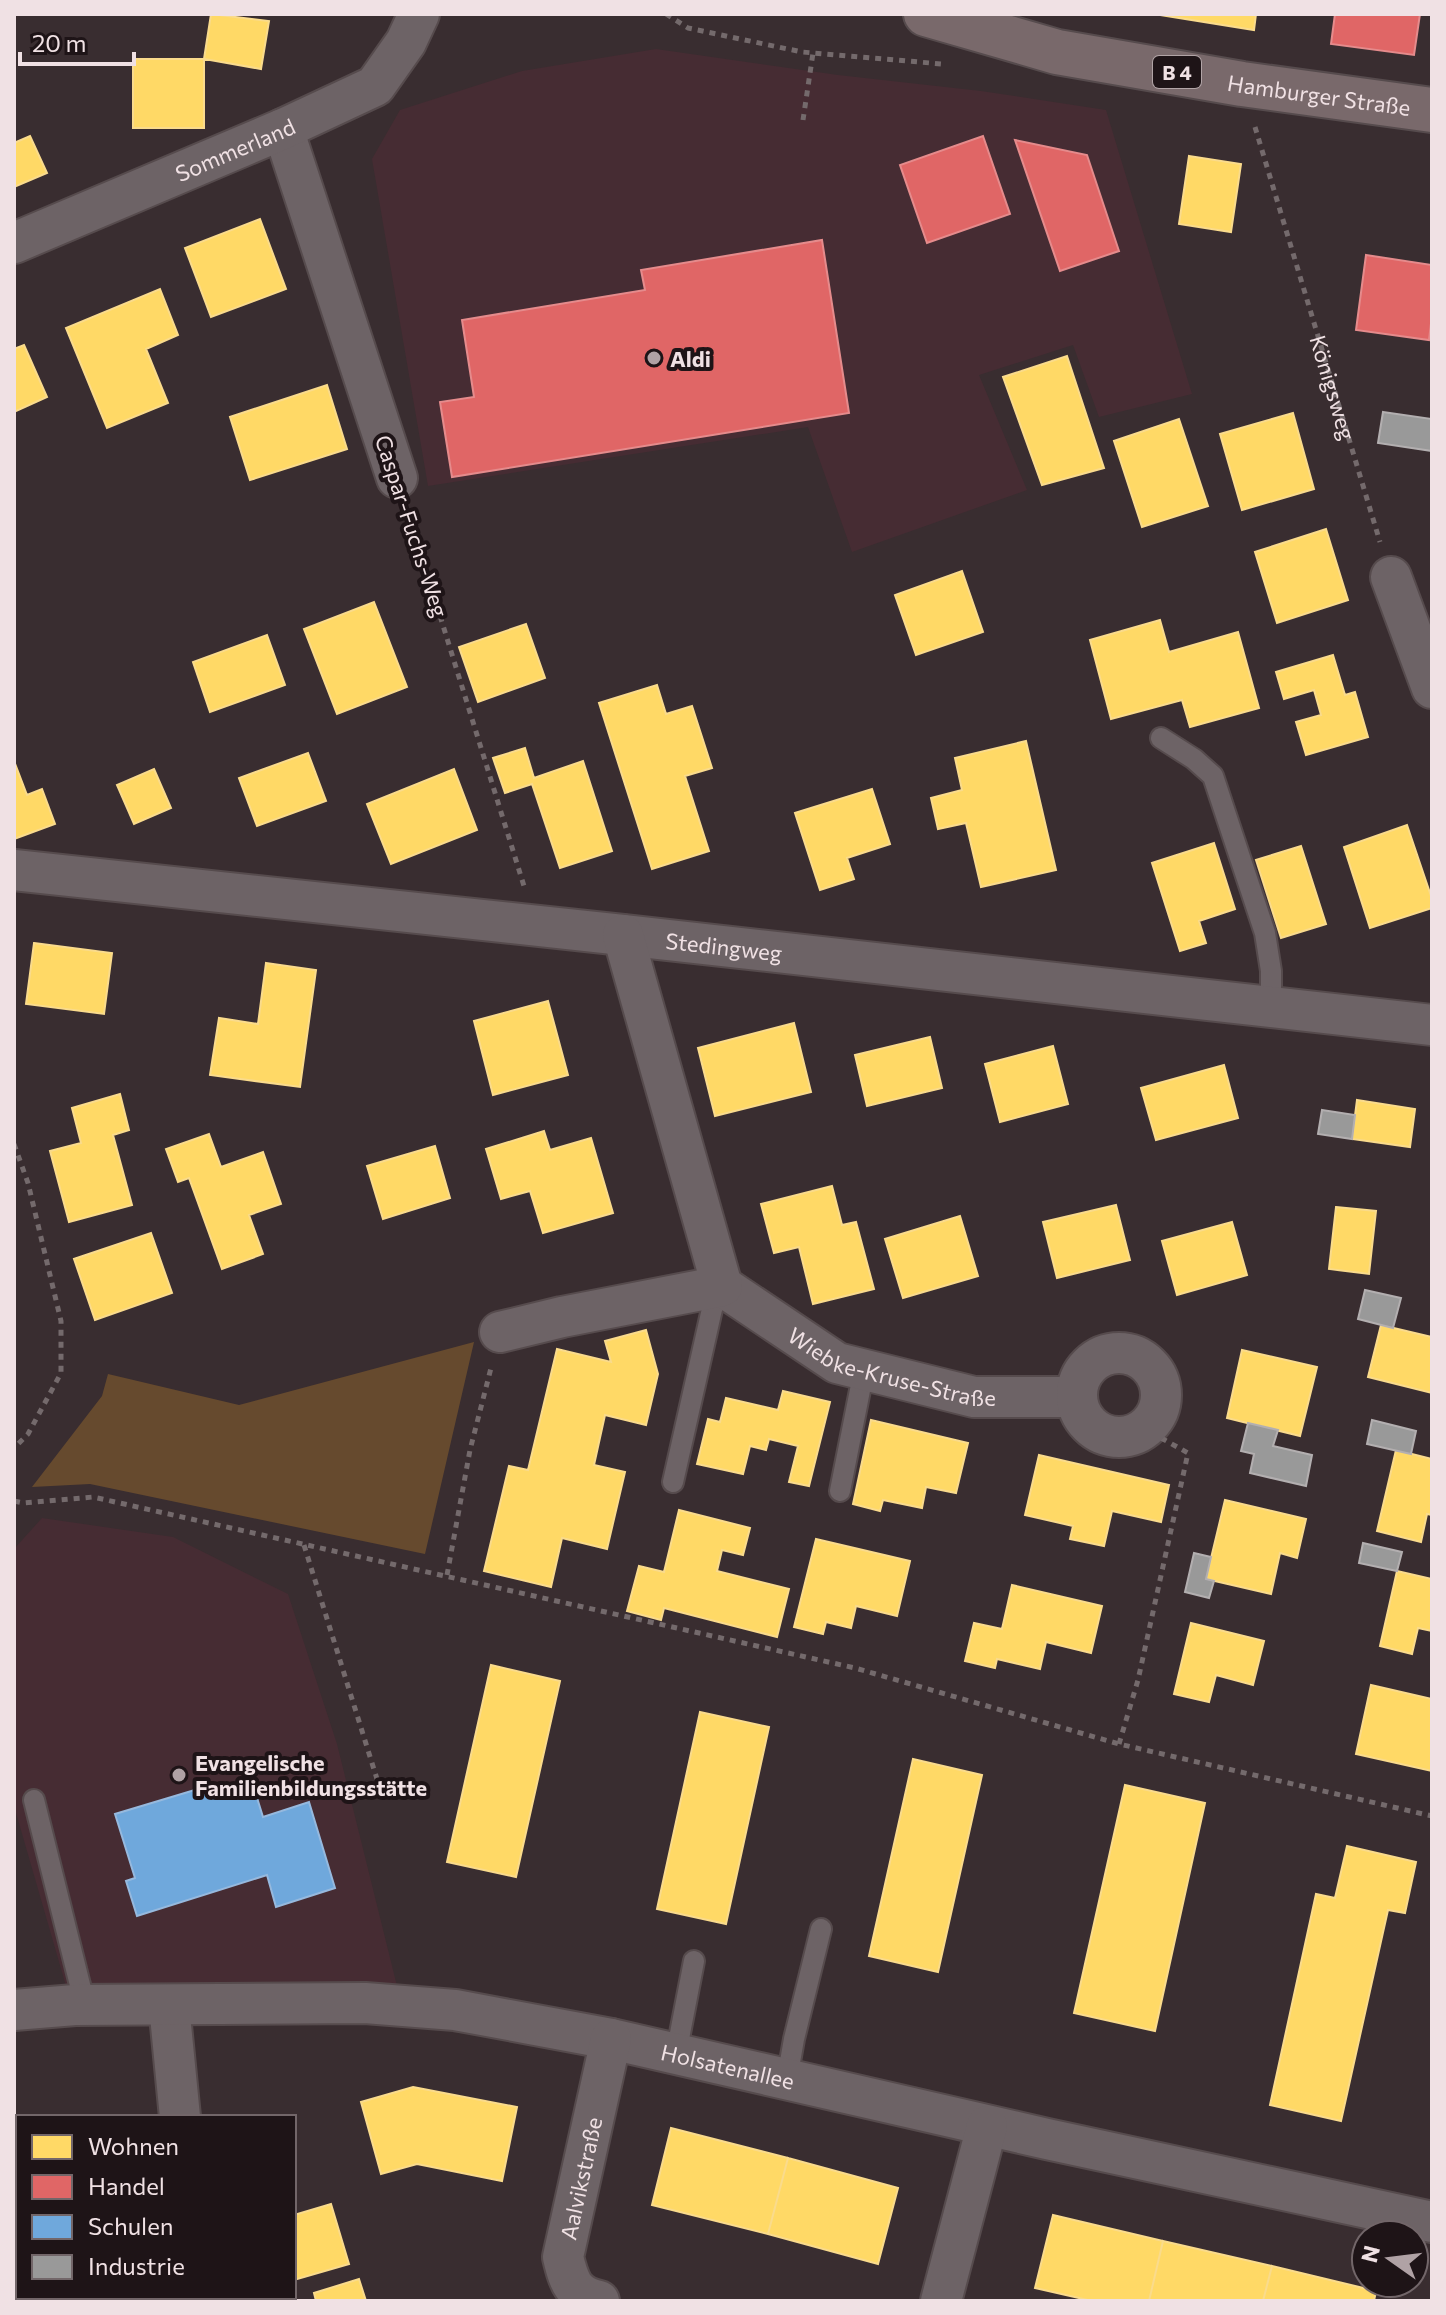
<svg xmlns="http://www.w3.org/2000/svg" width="1446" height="2315" viewBox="0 0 1446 2315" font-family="Commissioner,sans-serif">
  <rect width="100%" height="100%" fill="#392d30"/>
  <path fill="#462c33" d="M656,49L838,75L981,91L1106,110L1192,394L1099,417L1073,345L979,375L1027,490L852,552L808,427L428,486L372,159L400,110L522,71Z
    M42,1518L173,1537L288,1594L337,1744L397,1986H66L14,1806V1549Z"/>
  <path fill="#664a2e" d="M474,1342L425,1554L90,1484L32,1487L102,1396L108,1374L239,1405Z"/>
  <path fill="#ffd966" stroke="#fadb8c" stroke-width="2" d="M211,14L269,21L261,69L204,59Z
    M1154,14H1256L1254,30Z
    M133,59H204V128H133Z
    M30,136L47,173L14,187V143Z
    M1189,156L1241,164L1231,232L1179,224Z
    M260,219L286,289L211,317L185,248Z
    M160,289L178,335L146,349L168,403L107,428L66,328Z
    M24,345L47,397L14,412V349Z
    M1067,356L1104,468L1042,485L1003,377Z
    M327,385L347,449L250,480L230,417Z
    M1293,413L1314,489L1242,510L1220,434Z
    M1179,419L1208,506L1142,527L1114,441Z
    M1326,529L1348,600L1277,623L1255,552Z
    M962,571L983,632L916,655L895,595Z
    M374,602L407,687L337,714L304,629Z
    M1160,620L1169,652L1238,632L1259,708L1190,727L1182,700L1111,719L1090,640Z
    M526,624L545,678L478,702L459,647Z
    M267,635L285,685L210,712L193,662Z
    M1333,655L1345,695L1355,692L1368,737L1306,755L1296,722L1321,715L1314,690L1284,699L1276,672Z
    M657,685L666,714L692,706L712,768L685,776L709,851L652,869L599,703Z
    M1026,741L1056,870L981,887L966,823L938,829L931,798L962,790L955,758Z
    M525,748L534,778L583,761L612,851L560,868L532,784L505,793L493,758Z
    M308,753L326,801L257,826L239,778Z
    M14,761L27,795L42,789L55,824L14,839Z
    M154,769L171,808L134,824L117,785Z
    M454,769L477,830L391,864L367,804Z
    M872,789L890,844L847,858L854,879L820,890L795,813Z
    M1407,825L1432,899V908L1370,928L1344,847Z
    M1214,843L1235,909L1199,921L1206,943L1180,951L1152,863Z
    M1301,846L1326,924L1281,938L1256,860Z
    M34,943L112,953L104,1014L26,1004Z
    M266,963L316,970L300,1087L210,1075L219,1018L258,1024Z
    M548,1001L568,1075L493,1095L474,1021Z
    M794,1023L811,1092L715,1116L698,1048Z
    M930,1037L942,1088L867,1106L855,1055Z
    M1053,1046L1068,1104L1000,1122L985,1064Z
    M1224,1065L1238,1118L1156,1140L1141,1088Z
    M120,1094L129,1130L113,1135L132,1205L69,1222L50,1151L81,1143L72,1108Z
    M1357,1100L1415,1109L1410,1147L1352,1139Z
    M544,1131L550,1150L591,1138L613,1213L543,1233L530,1191L501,1199L486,1149Z
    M209,1134L221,1167L263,1152L281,1204L249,1215L263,1254L222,1269L189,1178L178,1182L166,1149Z
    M435,1146L450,1198L383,1219L367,1166Z
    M832,1186L842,1225L856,1222L874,1289L813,1304L799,1247L774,1253L761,1204Z
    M1116,1205L1130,1260L1057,1278L1043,1222Z
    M1336,1207L1376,1211L1369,1274L1329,1269Z
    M960,1216L978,1276L903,1298L885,1239Z
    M1232,1222L1247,1275L1177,1295L1162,1241Z
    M151,1233L172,1293L95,1320L74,1259Z
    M1381,1325L1432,1337V1393L1368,1377Z
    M646,1330L658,1374L646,1425L605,1415L594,1465L625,1472L607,1549L562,1538L551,1587L484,1571L509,1466L528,1470L557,1349L611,1362L605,1341Z
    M1242,1350L1317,1367L1300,1436L1227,1418Z
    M783,1391L830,1402L809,1486L789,1482L798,1446L769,1439L766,1450L750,1446L743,1474L697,1464L708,1419L720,1422L726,1398L778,1410Z
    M871,1420L968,1443L956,1493L926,1487L922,1508L883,1500L880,1511L853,1504Z
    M1396,1450L1432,1459V1515L1427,1514L1421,1542L1377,1531Z
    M1039,1455L1169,1485L1161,1522L1112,1511L1104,1546L1070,1539L1073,1526L1025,1515Z
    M1225,1500L1306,1519L1297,1558L1280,1553L1271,1594L1206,1579Z
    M679,1510L750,1528L743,1555L722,1550L717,1571L789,1589L777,1637L664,1608L661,1620L627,1611L639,1566L664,1572Z
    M816,1539L910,1561L897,1616L856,1606L851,1628L826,1622L823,1634L794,1627Z
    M1397,1571L1432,1579V1631L1418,1628L1412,1654L1380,1646Z
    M1012,1585L1102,1606L1091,1653L1046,1642L1040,1669L997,1659L995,1668L965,1661L974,1623L1002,1629Z
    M1191,1623L1264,1641L1253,1685L1216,1675L1209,1702L1174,1694Z
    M491,1665L560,1681L516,1877L447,1862Z
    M1371,1685L1432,1699V1771L1356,1754Z
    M700,1712L769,1727L726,1924L657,1909Z
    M913,1759L982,1775L938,1972L869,1956Z
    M1125,1785L1205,1803L1155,2031L1074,2013Z
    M1347,1846L1416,1862L1405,1913L1388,1910L1341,2121L1270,2105L1316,1894L1335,1898Z
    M413,2087L517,2107L502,2181L417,2164L381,2174L361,2102Z
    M671,2128L788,2158L768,2234L652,2205Z
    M788,2158L898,2188L878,2264L768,2234Z
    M331,2204L349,2264L294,2280V2215Z
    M1053,2215L1163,2241L1149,2301H1092L1035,2288Z
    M1163,2241L1272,2266L1263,2301H1149Z
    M14,2245L18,2246V2297H53L52,2301H14Z
    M1272,2266L1376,2291L1374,2301H1263Z
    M359,2279L366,2301H316L314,2293Z"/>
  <path fill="#e06666" stroke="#e58b8c" stroke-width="2" d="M1335,14H1420L1414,55L1331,44Z
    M983,136L1010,214L927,243L900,165Z
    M1015,140L1087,155L1119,251L1060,271Z
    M822,240L849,413L452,477L440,402L474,397L462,320L645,290L641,270Z
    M1366,255L1432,265V315L1429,340L1356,330Z"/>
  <path fill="#6fa8dc" stroke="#96b9de" stroke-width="2" d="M253,1785L263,1817L309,1802L335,1888L276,1907L267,1875L137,1916L126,1881L135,1878L115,1814L208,1786L212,1798Z"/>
  <path fill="#999" stroke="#b3afb0" stroke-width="2" d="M1383,412L1432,419V451L1378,443Z
    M1322,1110L1355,1115L1352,1139L1318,1134Z
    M1365,1290L1401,1298L1393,1328L1358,1319Z
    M1372,1420L1416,1431L1411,1454L1367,1444Z
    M1248,1423L1278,1430L1273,1446L1312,1455L1306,1486L1250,1473L1254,1454L1241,1451Z
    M1363,1543L1402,1552L1397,1571L1359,1563Z
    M1194,1553L1211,1557L1206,1579L1214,1581L1209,1598L1185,1592Z"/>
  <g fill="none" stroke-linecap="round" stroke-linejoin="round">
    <g stroke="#564b4d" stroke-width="24">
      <path id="service" d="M1161,738L1194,759L1213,776L1265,933L1271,971V1008
        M673,1482L712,1309L722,1286
        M840,1491L864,1370
        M34,1800L85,2005
        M676,2054L694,1961
        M787,2079L794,2039L821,1929"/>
    </g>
    <g stroke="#564b4d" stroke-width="44">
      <g id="minor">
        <path d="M283,129L397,478"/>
        <path id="s2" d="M14,243L283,129L375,86L406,42L419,14"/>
        <path d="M1391,577L1432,688"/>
        <path id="s3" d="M14,870L623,935L1432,1025"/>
        <path id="s4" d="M722,1286L837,1363L974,1397H1077"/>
        <path d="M500,1332L562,1317L722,1286L623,935"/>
        <circle cx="1119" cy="1395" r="42"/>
        <path d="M169,2005L180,2117"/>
        <path id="s5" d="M14,2010L75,2005L365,2003L455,2010L611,2039L1047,2139L1432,2222"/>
        <path d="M234,2297L235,2301"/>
        <path id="s6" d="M599,2301C573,2295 569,2282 563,2257L611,2039"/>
        <path d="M941,2301L987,2126"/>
      </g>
    </g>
    <g stroke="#564b4d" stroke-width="48">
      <g id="primary">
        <path id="s7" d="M926,14L1057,52L1242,84L1432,110"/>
      </g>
    </g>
    <g stroke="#746a6c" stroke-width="5" stroke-dasharray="6 6" stroke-linecap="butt">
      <path d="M666,14L688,28L802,52L942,64"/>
      <path d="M803,120L813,53"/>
      <path id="s1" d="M1255,127L1380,542"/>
      <path d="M408,513L524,886"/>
      <path d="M14,1144L28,1183L61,1321V1373L28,1434L14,1448"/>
      <path d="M14,1501L24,1503L93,1497L855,1668L1119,1744L1432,1816"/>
      <path d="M304,1545L377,1779"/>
      <path d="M447,1575L470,1450L491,1368"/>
      <path d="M1119,1744L1138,1680L1188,1453L1145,1429"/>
    </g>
    <use href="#service" stroke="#6d6366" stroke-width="20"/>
    <use href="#minor" stroke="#6d6366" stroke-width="40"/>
    <use href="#primary" stroke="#79696b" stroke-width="44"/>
  </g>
  <g fill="#b0a2a5" stroke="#1e1417" stroke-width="3">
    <circle cx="654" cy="358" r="8"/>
    <circle cx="179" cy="1775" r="8"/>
  </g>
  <g text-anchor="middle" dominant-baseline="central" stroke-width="8" stroke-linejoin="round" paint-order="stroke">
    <rect fill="#1e1417" stroke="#b1a4a6" stroke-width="2" x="1153" y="56" width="48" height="32" rx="6"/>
    <g font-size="20" font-weight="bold" fill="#f0e1e4">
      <text x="1177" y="72">B 4</text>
    </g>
    <g font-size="22" fill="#f0e1e4" stroke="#1e1417">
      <text stroke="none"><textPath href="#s7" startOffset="402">Hamburger Straße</textPath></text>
      <text stroke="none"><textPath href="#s2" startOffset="240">Sommerland</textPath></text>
      <text stroke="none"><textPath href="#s1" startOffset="272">Königsweg</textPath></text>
      <text transform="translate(412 526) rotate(72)">Caspar-Fuchs-Weg</text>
      <text stroke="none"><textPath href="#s3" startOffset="714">Stedingweg</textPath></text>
      <text stroke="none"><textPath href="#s4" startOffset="192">Wiebke-Kruse-Straße</textPath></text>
      <text stroke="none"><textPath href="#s5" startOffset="720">Holsatenallee</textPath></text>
      <text stroke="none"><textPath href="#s6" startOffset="142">Aalvikstraße</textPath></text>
    </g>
    <g font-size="22" font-weight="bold" fill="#f0e1e4" stroke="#1e1417" text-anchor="start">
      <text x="670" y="358">Aldi</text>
      <text x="195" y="1762">Evangelische<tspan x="195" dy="25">Familienbildungsstätte</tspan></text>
    </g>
  </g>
  <rect width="1446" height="2315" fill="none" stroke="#f0e1e4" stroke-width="32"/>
  <rect x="16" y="2115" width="280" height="184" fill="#1e1417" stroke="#726669" stroke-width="2"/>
  <rect x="32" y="2135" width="40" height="24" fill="#ffd966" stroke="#726669" stroke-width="2"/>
  <text x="88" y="2155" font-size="24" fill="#f0e1e4">Wohnen</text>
  <rect x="32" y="2175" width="40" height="24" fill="#e06666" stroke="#726669" stroke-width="2"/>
  <text x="88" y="2195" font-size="24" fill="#f0e1e4">Handel</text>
  <rect x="32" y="2215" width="40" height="24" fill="#6fa8dc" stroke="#726669" stroke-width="2"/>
  <text x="88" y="2235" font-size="24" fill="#f0e1e4">Schulen</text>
  <rect x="32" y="2255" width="40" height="24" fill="#999999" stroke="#726669" stroke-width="2"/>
  <text x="88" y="2275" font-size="24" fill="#f0e1e4">Industrie</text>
  <g transform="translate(1390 2259) rotate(284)"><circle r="38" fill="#1e1417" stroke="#726669" stroke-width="2"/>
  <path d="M0-6L14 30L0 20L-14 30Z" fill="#b0a2a5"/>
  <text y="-12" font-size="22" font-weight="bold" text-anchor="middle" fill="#f0e1e4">N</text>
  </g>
  <path d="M20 52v12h114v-12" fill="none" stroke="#f0e1e4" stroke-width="4"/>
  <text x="32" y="52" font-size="24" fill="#f0e1e4" stroke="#1e1417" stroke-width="6" paint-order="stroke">20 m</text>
</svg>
